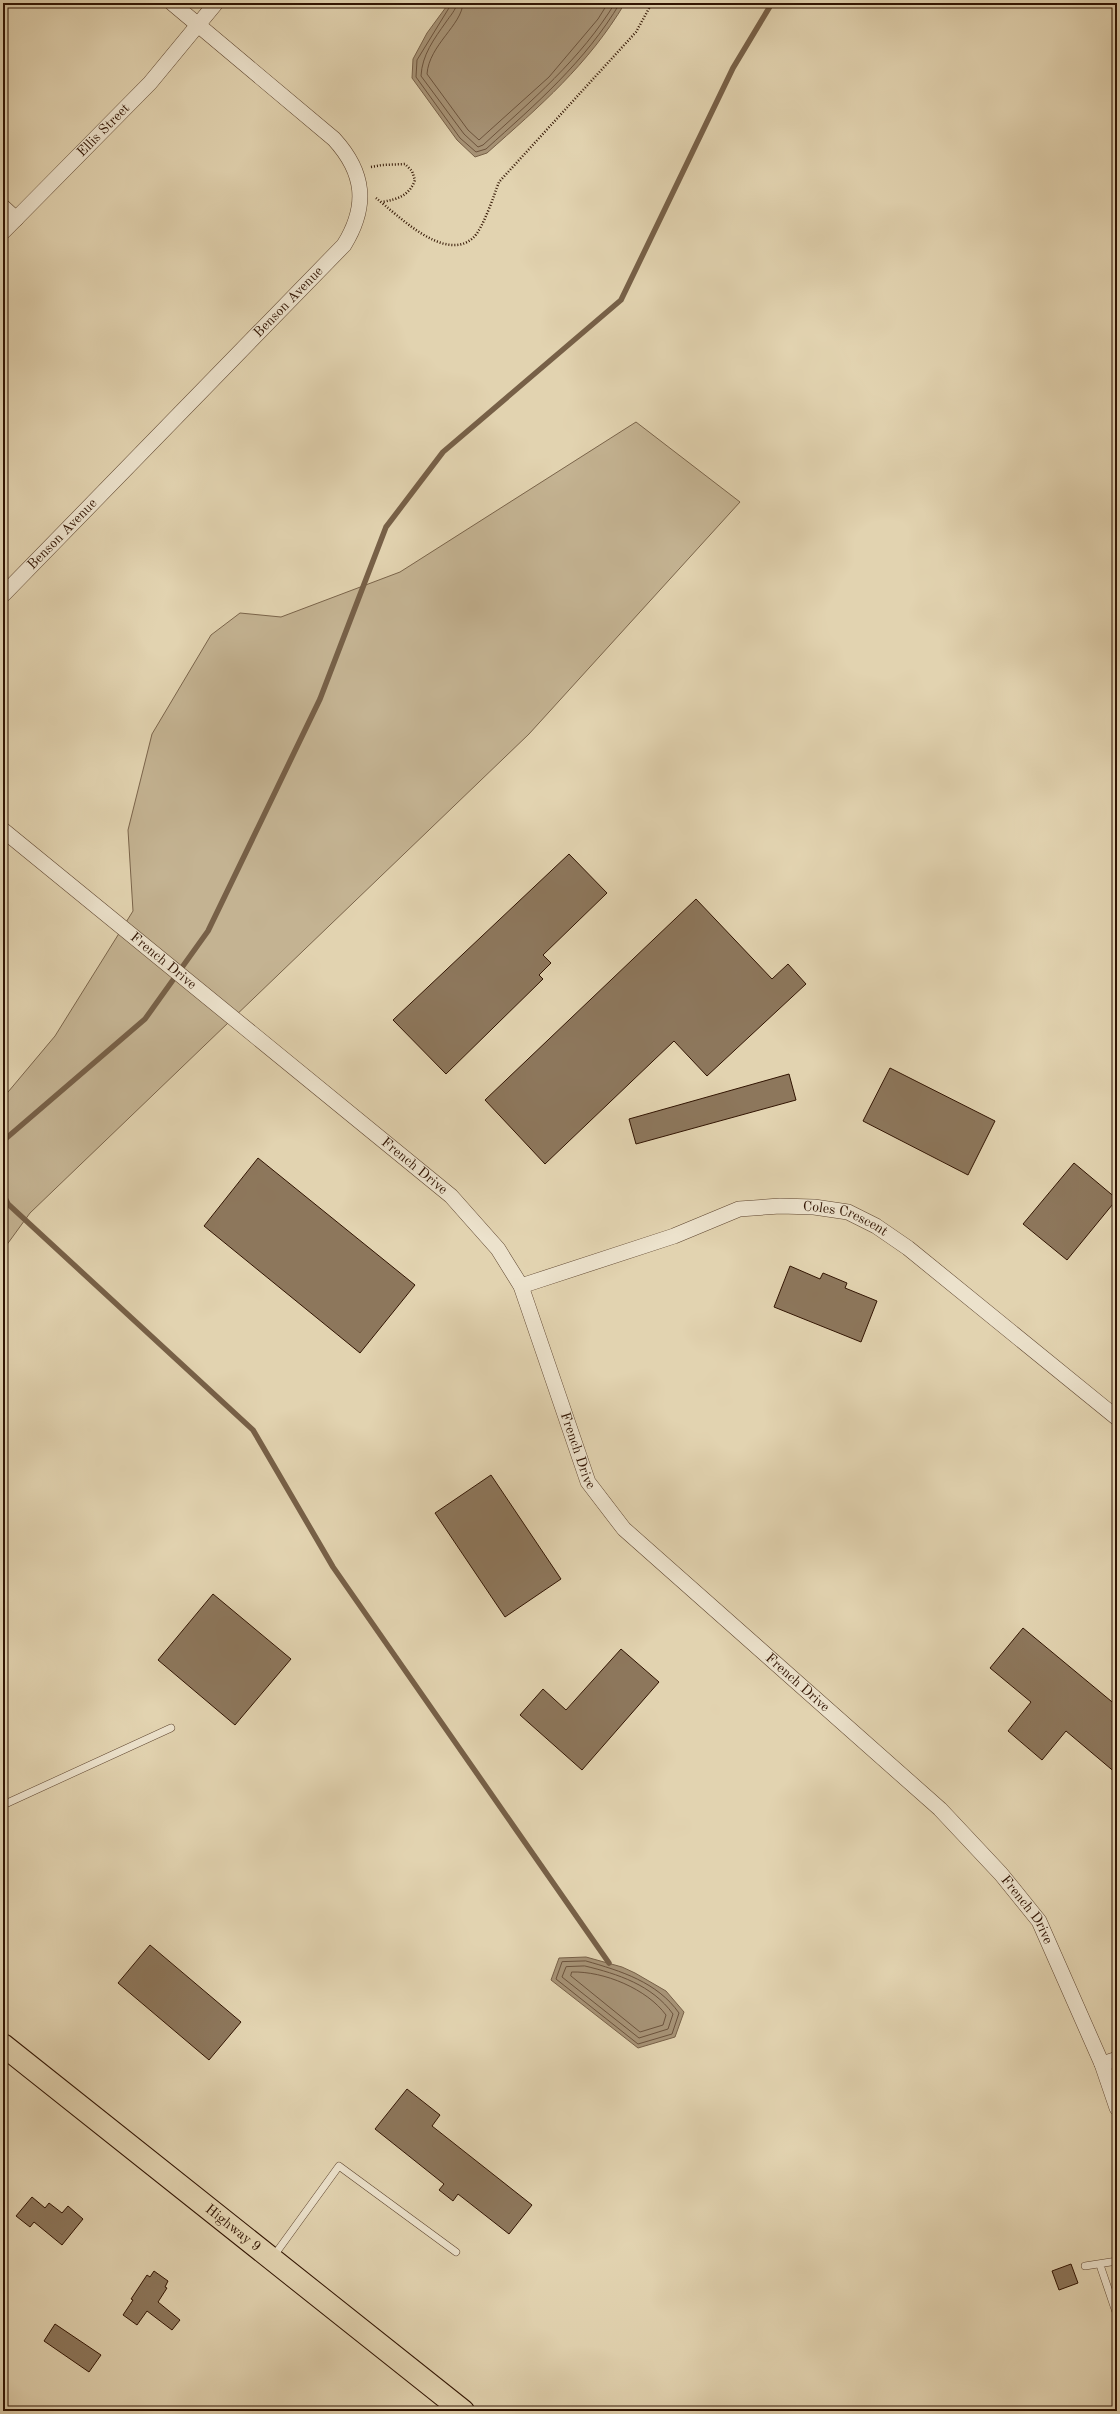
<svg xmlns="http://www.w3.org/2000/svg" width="1120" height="2414" viewBox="0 0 1120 2414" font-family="'Old Standard TT',serif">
  <rect width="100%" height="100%" fill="#e2d3b0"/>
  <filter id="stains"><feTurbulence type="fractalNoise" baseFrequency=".005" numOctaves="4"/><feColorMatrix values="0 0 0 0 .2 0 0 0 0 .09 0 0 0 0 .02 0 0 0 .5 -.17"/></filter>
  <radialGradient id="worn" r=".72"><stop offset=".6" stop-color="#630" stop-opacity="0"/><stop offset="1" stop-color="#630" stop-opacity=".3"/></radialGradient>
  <path fill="#c4b392" stroke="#7a644a" d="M636,422L740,502L529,734L30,1213L3,1250V1098L55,1036L133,911L128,830L152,734L211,635L240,613L281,617L400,572Z"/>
  <path fill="#a69275" stroke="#776047" d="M449,3H625C588,65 540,106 487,153L475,157L457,140L412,78L413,59L427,33Z
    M586,1957L622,1967L635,1973L666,1991L684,2012L675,2037L638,2048L551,1980L559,1958Z"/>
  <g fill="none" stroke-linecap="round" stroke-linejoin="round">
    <path stroke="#6c533c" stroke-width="1" d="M452,3L417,60L416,77L460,138L476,152L486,149C536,104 585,62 620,3
      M457,3C456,10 450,16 446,22C434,39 422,55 421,76L464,134L478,147L483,145C531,101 581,59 615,3
      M463,3C462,25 429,45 427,74L468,130L479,140L549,77L598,19L608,3
      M586,1961C621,1971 657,1982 679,2013L672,2034L638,2044L556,1979L562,1962Z
      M585,1966C618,1974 652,1985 673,2014L668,2029L639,2038L562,1977L566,1967Z
      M572,1972C604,1971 647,1989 666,2015L663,2025L640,2032L571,1976Z"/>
    <path stroke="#776047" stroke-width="5.5" d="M3,1141L145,1019L208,931L320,699L386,527L443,452L621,300L733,68L772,3
      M3,1194L8,1204L253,1430L333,1567L609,1963"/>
  </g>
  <path fill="#8d775c" stroke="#311402" d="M569,854L607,893L543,955L551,963L539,975L543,979L446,1074L393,1020Z
    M696,899L772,979L788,964L806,984L707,1076L674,1041L545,1164L485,1100Z
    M890,1068L995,1121L968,1175L863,1121Z
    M789,1074L796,1100L636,1144L629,1119Z
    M258,1158L415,1285L360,1353L204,1226Z
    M1074,1163L1117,1199L1067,1260L1023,1224Z
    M790,1266L820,1279L823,1273L847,1283L845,1288L877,1301L861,1342L774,1307Z
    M491,1475L561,1579L505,1617L435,1513Z
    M213,1594L291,1659L235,1725L158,1660Z
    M1023,1628L1117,1706V1774L1066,1731L1042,1760L1008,1731L1031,1702L990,1668Z
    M621,1649L659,1682L582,1770L520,1715L543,1689L566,1710Z
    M150,1945L241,2022L209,2060L118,1983Z
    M407,2089L440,2115L432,2126L532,2205L509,2234L458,2194L453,2201L439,2190L444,2184L375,2129Z
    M32,2197L45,2208L49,2203L62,2213L68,2206L83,2219L62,2245L34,2222L30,2227L16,2216Z
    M1071,2264L1078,2283L1059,2290L1052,2271Z
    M154,2271L168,2281L165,2287L167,2288L158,2302L180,2320L172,2330L147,2311L137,2325L123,2315L133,2300L131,2299L147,2275L150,2277Z
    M55,2324L101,2355L89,2372L44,2341Z"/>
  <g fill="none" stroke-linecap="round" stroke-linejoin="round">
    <g stroke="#5d442e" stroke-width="8">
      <path id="service" d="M3,1805L171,1728
        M273,2257L339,2166L456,2252
        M1100,2265L1117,2315
        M1085,2266L1117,2261"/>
    </g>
    <g stroke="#5d442e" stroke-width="16">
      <g id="minor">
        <path d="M3,207L16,219"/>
        <path id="s1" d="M3,232L150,83L216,3"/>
        <path id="s2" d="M3,595L344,245C368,206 365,173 334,139L172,3"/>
        <path id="s3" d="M3,830L451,1196L498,1249L521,1286L588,1482L624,1529L940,1809L1001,1874L1039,1921L1102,2064L1117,2108"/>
        <path id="s4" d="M521,1286L674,1236L739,1209L780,1206L814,1207L848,1212L876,1226L908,1248L1117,1418"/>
        <path d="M1102,2064L1117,2059"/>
      </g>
    </g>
    <g stroke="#311402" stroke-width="24">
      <g id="trunk">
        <path id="s5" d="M3,2045L463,2411"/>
      </g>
    </g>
    <path stroke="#311402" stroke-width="2.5" stroke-dasharray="1 2" stroke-linecap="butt" d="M371,167L382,165L405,164L412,171L415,180C409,196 398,199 382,202
      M376,198C398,215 444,263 473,238C483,229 494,195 499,182L636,32L652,3"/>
    <use href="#service" stroke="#ece2cc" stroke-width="7"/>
    <use href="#minor" stroke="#ece2cc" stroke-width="15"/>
    <use href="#trunk" stroke="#e2d3b0" stroke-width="22"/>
  </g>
  <g text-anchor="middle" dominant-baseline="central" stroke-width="3" stroke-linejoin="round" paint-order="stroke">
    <g font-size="14" fill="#311402" stroke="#ece2cc">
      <text stroke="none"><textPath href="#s1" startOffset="143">Ellis Street</textPath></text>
      <text stroke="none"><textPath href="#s2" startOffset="409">Benson Avenue</textPath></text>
      <text stroke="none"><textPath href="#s2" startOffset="85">Benson Avenue</textPath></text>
      <text stroke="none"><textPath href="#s3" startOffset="207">French Drive</textPath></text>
      <text stroke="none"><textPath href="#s3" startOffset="531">French Drive</textPath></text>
      <text stroke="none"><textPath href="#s4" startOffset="340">Coles Crescent</textPath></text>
      <text stroke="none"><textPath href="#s3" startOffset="867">French Drive</textPath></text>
      <text stroke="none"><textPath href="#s3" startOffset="1191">French Drive</textPath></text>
      <text stroke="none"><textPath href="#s3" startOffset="1515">French Drive</textPath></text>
      <text stroke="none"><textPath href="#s5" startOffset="294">Highway 9</textPath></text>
    </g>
  </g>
  <rect width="1120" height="2414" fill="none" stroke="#e2d3b0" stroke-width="16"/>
  <rect x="4" y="4" width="1112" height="2406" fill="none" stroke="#311402" stroke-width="2"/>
  <rect x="8" y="8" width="1104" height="2398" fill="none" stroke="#311402"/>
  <rect width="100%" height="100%" filter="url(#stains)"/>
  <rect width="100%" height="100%" fill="url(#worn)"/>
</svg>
